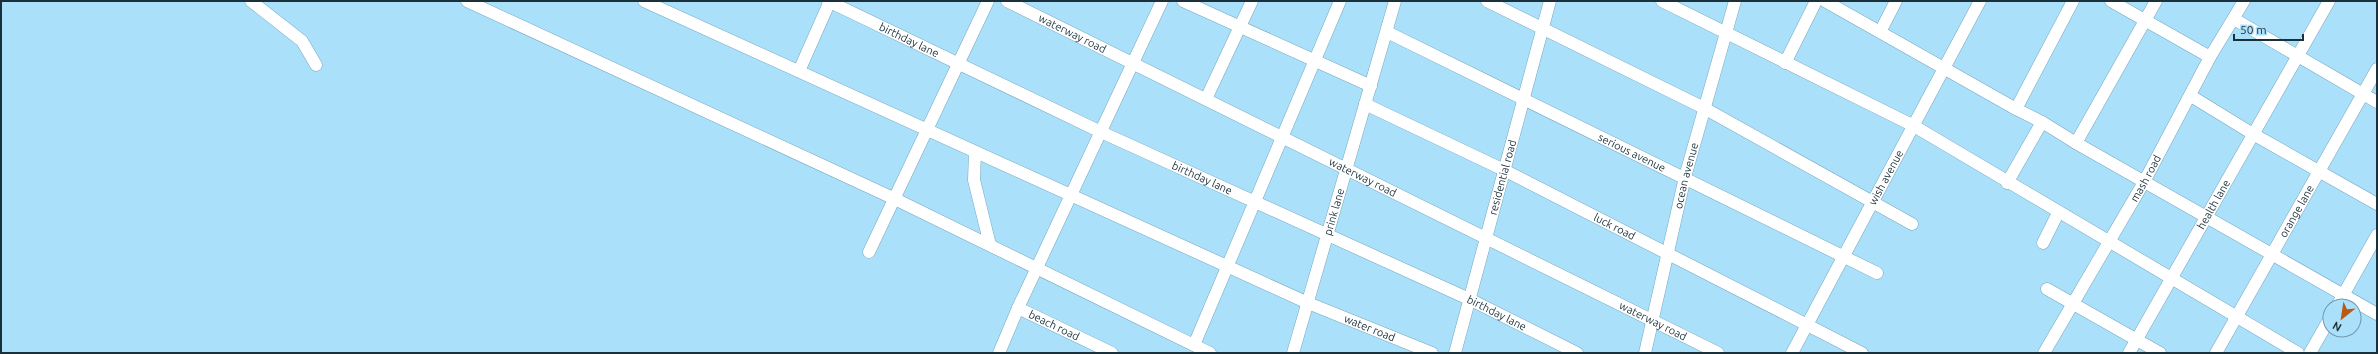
<svg xmlns="http://www.w3.org/2000/svg" width="2378" height="354" viewBox="0 0 2378 354" font-family="Ubuntu,sans-serif">
  <rect width="100%" height="100%" fill="#abe0fa"/>
  <g fill="none" stroke-linecap="round" stroke-linejoin="round">
    <g stroke="#74a7c0" stroke-width="13">
      <g id="minor">
        <path d="M251,1L302,41L316,65"/>
        <path d="M467,1L895,199L1210,353"/>
        <path id="s1" d="M644,1L1308,303L1432,353"/>
        <path id="s2" d="M828,1L1101,132L1469,299L1577,353"/>
        <path id="s3" d="M1007,1L1718,353"/>
        <path d="M1183,1L1371,86"/>
        <path d="M1487,1L1704,108L1912,224"/>
        <path d="M1662,1L1914,126L2298,353"/>
        <path d="M1825,1L2016,109L2042,122L2076,143L2377,314"/>
        <path d="M2111,1L2210,57"/>
        <path d="M2234,19L2377,102"/>
        <path id="s4" d="M1387,32L1877,273"/>
        <path d="M1880,32L1896,1"/>
        <path d="M1785,63L1816,1"/>
        <path d="M799,71L830,1"/>
        <path d="M2191,96L2253,134L2377,204"/>
        <path d="M1206,99L1252,1"/>
        <path id="s5" d="M1365,104L1504,170L1862,353"/>
        <path d="M2016,109L2073,1"/>
        <path d="M2076,143L2156,1"/>
        <path d="M975,152L974,180L990,245"/>
        <path d="M2007,183L2042,122"/>
        <path d="M2043,243L2058,213"/>
        <path d="M869,252L988,1"/>
        <path d="M2047,289L2160,353"/>
        <path d="M2337,306L2377,235"/>
        <path id="s6" d="M1018,308L1112,353"/>
        <path d="M1194,345L1340,1"/>
        <path d="M999,353L1018,308L1162,1"/>
        <path id="s7" d="M1293,353L1395,1"/>
        <path id="s8" d="M1455,353L1550,1"/>
        <path id="s9" d="M1645,353L1685,177L1735,1"/>
        <path id="s10" d="M1792,353L1980,1"/>
        <path id="s11" d="M2044,353L2144,182L2210,57L2244,1"/>
        <path id="s12" d="M2129,353L2329,1"/>
        <path id="s13" d="M2216,353L2377,69"/>
        <path d="M2310,353L2330,318"/>
      </g>
    </g>
    <use href="#minor" stroke="#fff" stroke-width="12"/>
  </g>
  <g text-anchor="middle" dominant-baseline="central" stroke-width="4" stroke-linejoin="round" paint-order="stroke">
    <g font-size="11" fill="#1a303a" stroke="#abe0fa">
      <text stroke="none"><textPath href="#s3" startOffset="73">waterway road</textPath></text>
      <text stroke="none"><textPath href="#s2" startOffset="90">birthday lane</textPath></text>
      <text stroke="none"><textPath href="#s4" startOffset="273">serious avenue</textPath></text>
      <text stroke="none"><textPath href="#s9" startOffset="182">ocean avenue</textPath></text>
      <text stroke="none"><textPath href="#s2" startOffset="414">birthday lane</textPath></text>
      <text stroke="none"><textPath href="#s3" startOffset="397">waterway road</textPath></text>
      <text stroke="none"><textPath href="#s8" startOffset="182">residential road</textPath></text>
      <text stroke="none"><textPath href="#s10" startOffset="199">wish avenue</textPath></text>
      <text stroke="none"><textPath href="#s11" startOffset="202">mash road</textPath></text>
      <text stroke="none"><textPath href="#s12" startOffset="171">health lane</textPath></text>
      <text stroke="none"><textPath href="#s7" startOffset="147">prink lane</textPath></text>
      <text stroke="none"><textPath href="#s13" startOffset="163">orange lane</textPath></text>
      <text stroke="none"><textPath href="#s5" startOffset="278">luck road</textPath></text>
      <text stroke="none"><textPath href="#s2" startOffset="738">birthday lane</textPath></text>
      <text stroke="none"><textPath href="#s3" startOffset="721">waterway road</textPath></text>
      <text stroke="none"><textPath href="#s6" startOffset="40">beach road</textPath></text>
      <text stroke="none"><textPath href="#s1" startOffset="796">water road</textPath></text>
    </g>
  </g>
  <rect width="2378" height="354" fill="none" stroke="#1a303a" stroke-width="4"/>
  <g transform="translate(2342 318) rotate(210)"><circle r="19" fill="#abe0fa" stroke="#719aad"/>
  <path d="M0-3L7 15L0 10L-7 15Z" fill="#b95a14"/>
  <text y="-6" font-size="11" font-weight="bold" text-anchor="middle" fill="#1a303a">N</text>
  </g>
  <path d="M2234 34v6h69v-6" fill="none" stroke="#1a303a" stroke-width="2"/>
  <text x="2240" y="34" font-size="12" fill="#1a303a" stroke="#abe0fa" stroke-width="3" paint-order="stroke">50 m</text>
</svg>
